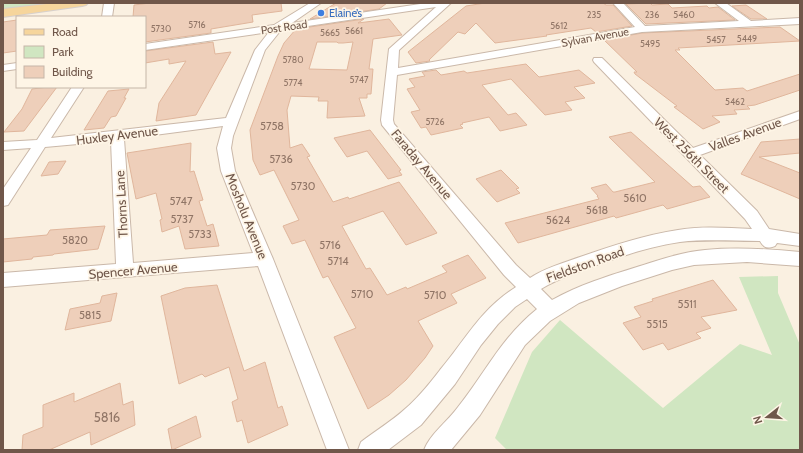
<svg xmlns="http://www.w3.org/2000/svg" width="803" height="453" viewBox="0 0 803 453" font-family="Cabin,sans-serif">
  <rect width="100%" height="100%" fill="#faf0e1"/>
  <path fill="#d0e6c1" d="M3,3H51L3,10Z
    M778,276V293L800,345V450H507L495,438L532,352L560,320L663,408L740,344L772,355L739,277Z"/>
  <path fill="#eecfba" stroke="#e0b69c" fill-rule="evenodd" d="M150,3H281L282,11L252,15L253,22L211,29V33L145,42V17H133L134,5Z
    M336,3H387L379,9L310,19Z
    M485,3H603L606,5H613L632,26L596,32L591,28L546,35L547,36L495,43L476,23L465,34L458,32L429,60L430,61L416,63L408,52L466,6Z
    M650,3L652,5L668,4L672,8L707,6L709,8L718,7L735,20L646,24L626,4Z
    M746,5L767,19H751L732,6Z
    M364,19L358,23L389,19L402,35L373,39L369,69H373L371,94H367V98H359L365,116L327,118L328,101H318L319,97L291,96L287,110L290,148L302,144L310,156L307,157L333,202L348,197L349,199L399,182L437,233L406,245L383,211L342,226L366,269L370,268L387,295L406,287L407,289L447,272L442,266L468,255L486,278L451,294L457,303L418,321L433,346L425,358L406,380L389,395L368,409L334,337L356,328L328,276L323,278L305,240L292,244L283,226L299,220L274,170L260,175L253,160L250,130L278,56L284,43L296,29ZM317,42H337L338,43H343L353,42L347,70L309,69Z
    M17,20V51L3,53V22Z
    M780,27L800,41L678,48L680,50H675L715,90L743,88L747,91L800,74V90L755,105L747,106L750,109L734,110L737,114L712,116L720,122L703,129L674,107L677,106L635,74L634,72H637L604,40L642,33Z
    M213,42L215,54L231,52L196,115L156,121L159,103L186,61L169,64V59L145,63V51Z
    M526,64L539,77L579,70L595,83L574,87L585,98L565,102L572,110L545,115L511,79L482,85L508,115L516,113L527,125L500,131L489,117L462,123L463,124L460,125L463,128L431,135L426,127L421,128L411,112L420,110L407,89L415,87L409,79L425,76L422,72L436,70L441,75L464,71L467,73Z
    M48,87H57L24,131L4,132L22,109L32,89Z
    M129,89L124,98H126L116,116L111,117L104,128L84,130L108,91Z
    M370,130L401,170L399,171L402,175L388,179L367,151L347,157L334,138Z
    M631,132L693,187L700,186L710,197L667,209L663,205L616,218L614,216L518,243L505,223L599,199L597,196H598L591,188L606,184L613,192H615L655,182L609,137Z
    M800,139V153L759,157L800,173V199L741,174L761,142Z
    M191,143L190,172L194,171L203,200L199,201L207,226L213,224L219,246L185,249L179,226L162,232L160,220L162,219L156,193L136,199L127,153Z
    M66,161L58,174L41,176L49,162Z
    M501,170L519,188L516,189L520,193L497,202L476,179Z
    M105,226L98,249L54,254L53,255L33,257L32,259L3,262V239L47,235L50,230Z
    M713,280L737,310L701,317L711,328L696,333L701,338L668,350L663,343L643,350L623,323L641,317L634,307L653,301L652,299Z
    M217,285L244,371L265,362L278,408L282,406L288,425L248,443L242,420L237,422L232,402L238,399L229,367L205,377L202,374L179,384L161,296L185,288Z
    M117,293L111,321L65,330L70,309L100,303L102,296Z
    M120,383L123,405L133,401L135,425L91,445L90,432L49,450H22L23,435L43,427V405L74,393V402Z
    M196,416L201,437L172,450L168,429Z"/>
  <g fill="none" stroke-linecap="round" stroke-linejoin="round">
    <g stroke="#cab8a9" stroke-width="2">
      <path id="minor" d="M104,3H114L112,17H102Z
        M310,3H321L292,23L427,3H451L399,50L398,68L635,27L613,3H623L645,26L739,21L715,3H726L751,21L800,18V24L642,32L397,75L393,120L394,124L516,265L530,278C545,268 563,263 580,257C612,246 645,235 678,230C702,226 727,228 752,229L745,219L594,62L593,60L594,58H602L693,148L800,111V119L700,155L757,211L769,229L800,234V246L777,243L775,246C767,249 764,248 760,241C733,241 706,239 680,242C650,246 620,257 591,267C574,274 557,279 541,289L552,300C579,285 608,276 637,267C660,260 682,252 705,250C737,247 769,249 800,252V266L747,262L694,265L672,270L622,286L579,303L550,321L525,345L480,415L451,450H424C430,434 448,421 458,407C486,372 501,338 537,309L527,299L515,307L498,324L481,345L455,384L421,425L388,450H358L361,442C375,431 392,421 405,409C418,398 430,383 440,370C467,338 479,311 516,287L504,275L382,125L381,120L389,49L436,7L281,30L265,50L233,136L231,148L235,171L273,259L349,450H327L258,266L3,287V273L116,264L111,141L45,147L8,205L3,206V189L31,148L3,150V142L37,140L72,87H84L51,138L226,118L255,50L269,32L145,50V44L274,25ZM223,126L217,148L221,171L253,253L133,263L124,139Z
        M17,63V69L3,71V65Z"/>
    </g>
    <g stroke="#d7d0cc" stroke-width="2">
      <path id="major" d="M55,3H88L86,5L82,6L3,17V9Z"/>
    </g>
    <use href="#minor" fill="#fff" fill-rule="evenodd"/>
    <use href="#major" fill="#f6d59c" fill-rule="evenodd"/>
  </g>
  <circle fill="#3f7fe0" stroke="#fef5e6" stroke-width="1.5" cx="321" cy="13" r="4"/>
  <g text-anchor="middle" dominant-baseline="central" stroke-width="3.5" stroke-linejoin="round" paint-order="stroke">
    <g font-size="9" fill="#907566">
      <text x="594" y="14">235</text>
      <text x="652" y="14">236</text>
      <text x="684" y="14">5460</text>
      <text x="197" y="24">5716</text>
      <text x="559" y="25">5612</text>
      <text x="161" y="28">5730</text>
      <text x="354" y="30">5661</text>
      <text x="330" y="32">5665</text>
      <text x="747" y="38">5449</text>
      <text x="716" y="39">5457</text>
      <text x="650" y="43">5495</text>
      <text x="293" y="59">5780</text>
      <text x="359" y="79">5747</text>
      <text x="293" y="82">5774</text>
      <text x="735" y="101">5462</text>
      <text x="435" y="121">5726</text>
    </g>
    <g font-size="11" fill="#366cbe" stroke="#fef5e6" text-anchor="start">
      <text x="329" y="13">Elaine’s</text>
    </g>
    <g font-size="11" fill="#70574a" stroke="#fef5e6">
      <text transform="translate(284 27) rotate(-8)">Post Road</text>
      <text transform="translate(595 37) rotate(-10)">Sylvan Avenue</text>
    </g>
    <g font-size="11" fill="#907566">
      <text x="272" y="126">5758</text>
      <text x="281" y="159">5736</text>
      <text x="303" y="186">5730</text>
      <text x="635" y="198">5610</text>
      <text x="181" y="201">5747</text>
      <text x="597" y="210">5618</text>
      <text x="182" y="219">5737</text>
      <text x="558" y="220">5624</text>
      <text x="200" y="234">5733</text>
      <text x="75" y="240">5820</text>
      <text x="330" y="245">5716</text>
      <text x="338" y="261">5714</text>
      <text x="362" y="294">5710</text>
      <text x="435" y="295">5710</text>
      <text x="687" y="304">5511</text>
      <text x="90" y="315">5815</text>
      <text x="657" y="324">5515</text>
    </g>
    <g font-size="13" fill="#70574a" stroke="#fef5e6">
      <text transform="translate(745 134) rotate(-20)">Valles Avenue</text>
      <text transform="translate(117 135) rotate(-7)">Huxley Avenue</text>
      <text transform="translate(692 155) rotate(45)">West 256th Street</text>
      <text transform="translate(422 164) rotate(50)">Faraday Avenue</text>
      <text transform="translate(121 204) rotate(-93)">Thorns Lane</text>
      <text transform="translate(247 216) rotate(68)">Mosholu Avenue</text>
      <text transform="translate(585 264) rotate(-20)">Fieldston Road</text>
      <text transform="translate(133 270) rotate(-5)">Spencer Avenue</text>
    </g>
    <g font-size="13" fill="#907566">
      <text x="107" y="417">5816</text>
    </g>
  </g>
  <rect width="803" height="453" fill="none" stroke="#70574a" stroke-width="8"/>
  <rect x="16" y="16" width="130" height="72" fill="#fef5e6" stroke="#c5b6a8"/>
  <rect x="24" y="29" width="20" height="6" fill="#f6d59c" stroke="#c5b6a8"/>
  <text x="52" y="36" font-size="12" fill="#70574a">Road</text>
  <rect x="24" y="46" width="20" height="12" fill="#d0e6c1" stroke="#c5b6a8"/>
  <text x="52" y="56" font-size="12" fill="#70574a">Park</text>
  <rect x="24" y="66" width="20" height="12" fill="#eecfba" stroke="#c5b6a8"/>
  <text x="52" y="76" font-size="12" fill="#70574a">Building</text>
  <g transform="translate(767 417) rotate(253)" stroke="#fef5e6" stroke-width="3" paint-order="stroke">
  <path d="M0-3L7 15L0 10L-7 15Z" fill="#70574a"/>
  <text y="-6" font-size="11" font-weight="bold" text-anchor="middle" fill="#70574a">N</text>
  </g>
</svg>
